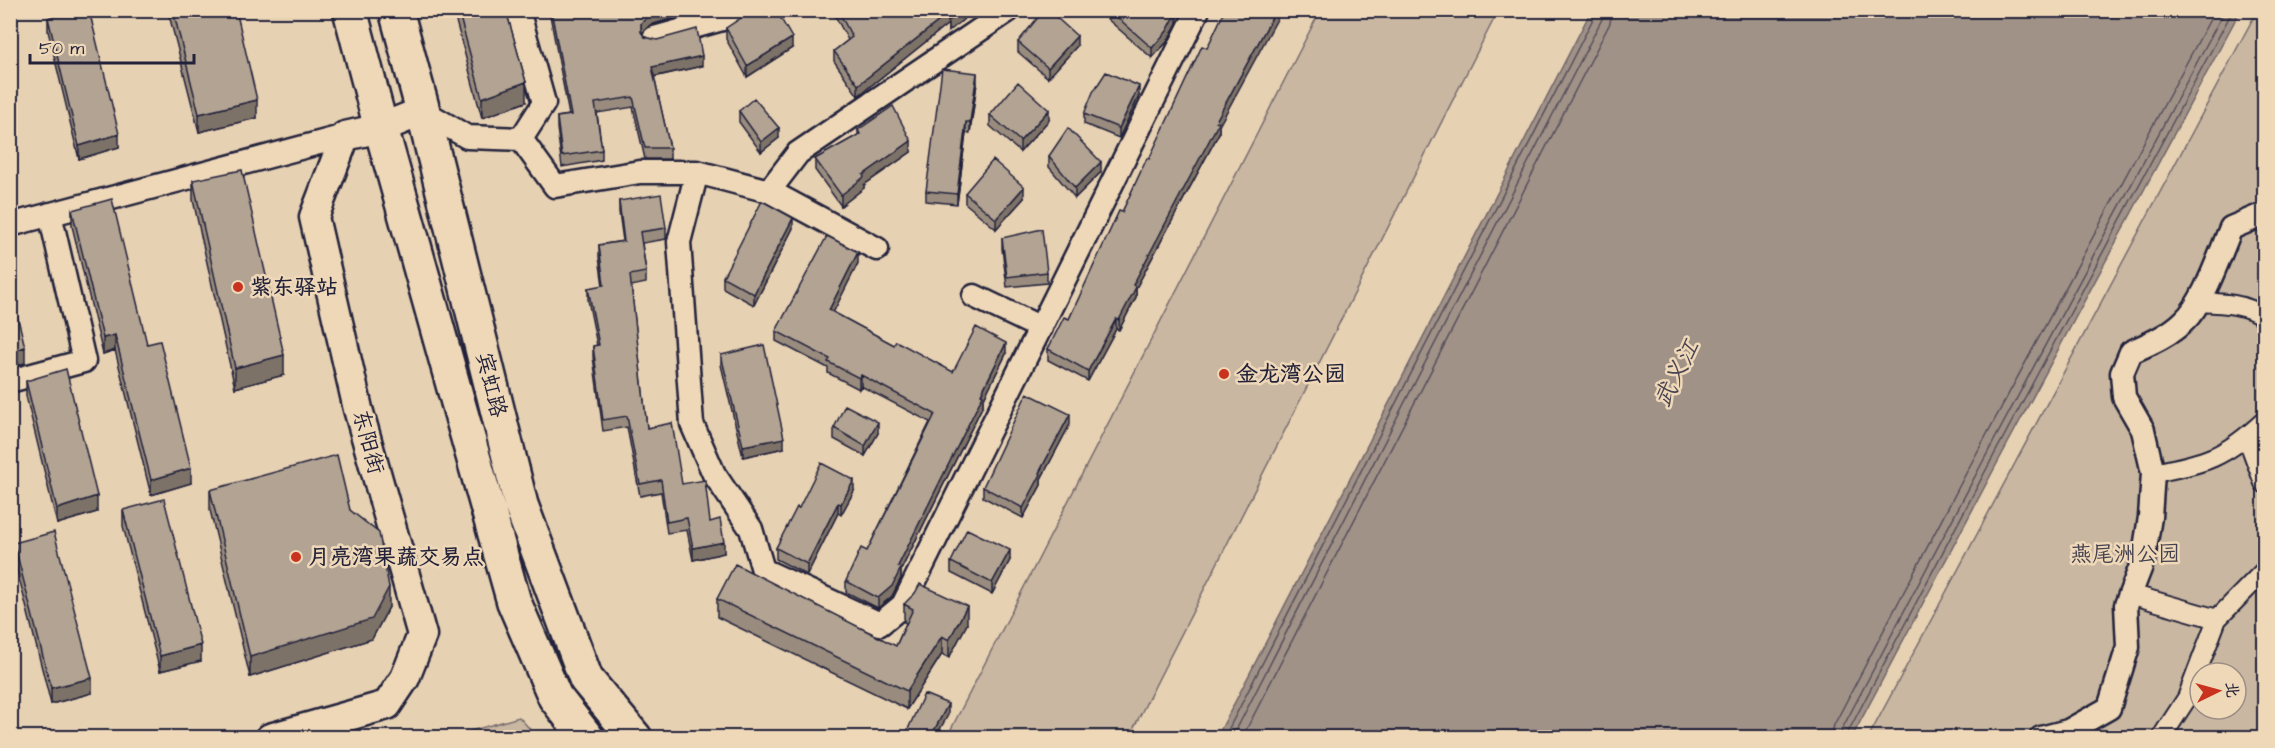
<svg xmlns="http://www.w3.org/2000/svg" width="2275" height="748" viewBox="0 0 2275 748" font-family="'Architects Daughter','LXGW WenKai TC',sans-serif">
  <rect width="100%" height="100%" fill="#e7d1b3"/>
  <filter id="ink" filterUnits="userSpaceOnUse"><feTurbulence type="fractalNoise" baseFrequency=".0167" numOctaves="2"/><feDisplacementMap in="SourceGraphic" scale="12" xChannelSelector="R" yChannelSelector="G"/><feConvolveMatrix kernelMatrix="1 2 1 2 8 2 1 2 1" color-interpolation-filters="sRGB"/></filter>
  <g filter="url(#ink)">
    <path fill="#c9b7a1" stroke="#766c6e" stroke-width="1.5" fill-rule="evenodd" d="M1320,11H1498L1129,737H947Z
      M2257,11H2264V737L1868,738ZM2200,673H2236V709H2200Z
      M519,717L537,737H450Z"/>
    <path fill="#a19288" stroke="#6e6569" stroke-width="1.5" d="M1591,11H2240L1993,471L1852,737H1217Z"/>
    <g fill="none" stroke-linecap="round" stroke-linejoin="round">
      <path stroke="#554f5a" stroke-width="1.5" d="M1224,738L1595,15L1596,10
        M1232,738L1602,19L1603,10
        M1242,738L1610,23L1612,10
        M1831,738L1834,725L1973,460L2215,10
        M1840,738L1842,729L1981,465L2225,10
        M1847,738L1848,732L1987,468L2233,10"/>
      <g stroke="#22223b" stroke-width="22">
        <path id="pedestrian" d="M2197,302C2221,303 2245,303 2264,317
          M2247,437L2264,483
          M2153,473C2206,463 2224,458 2264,421
          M2130,594L2217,619
          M2161,738L2187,698L2217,619L2264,571"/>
      </g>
      <g stroke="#22223b" stroke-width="27">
        <path id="minor" d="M518,10L544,103L521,139
          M654,38L755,10
          M423,111L467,137L521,139L555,186L640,172H697L769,191L877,249
          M697,172L679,242L692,424L714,474L751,529L763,570L880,624L903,605L1198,10
          M769,191L798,153L1009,10
          M10,225L345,136
          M974,296L1041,328
          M10,381L84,361L50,214
          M2041,738L2068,731L2109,708L2128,647L2126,605L2143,561L2150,517L2153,473L2143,430L2124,397L2122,373L2131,352C2149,344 2170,335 2184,321C2204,303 2220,253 2231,228L2257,217L2264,216"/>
      </g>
      <g stroke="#22223b" stroke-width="33">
        <path id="tertiary" d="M270,738L387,705L405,678L422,635L358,409L314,217L345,136L381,128L423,111"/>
      </g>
      <g stroke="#22223b" stroke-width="38">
        <path id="secondary" d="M350,10L381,128L514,602L555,697L587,738
          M396,10L423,111L521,505L586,679L635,738"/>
      </g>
      <use href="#pedestrian" stroke="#efd8b8" stroke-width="18"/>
      <use href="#minor" stroke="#efd8b8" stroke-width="22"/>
      <use href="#tertiary" stroke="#efd8b8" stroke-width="28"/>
      <use href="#secondary" stroke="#efd8b8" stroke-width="33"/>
    </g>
    <path fill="#998c7e" stroke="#22223b" stroke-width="1.5" d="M53,10H89L119,147L79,159L48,31V18L54,16Z
      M236,10L257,118L199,132L168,11Z
      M453,10H506L526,102L482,118Z
      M549,10H692V13L650,25L642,33L645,37L702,66L654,77L670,148V159H645L633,107L597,113L602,150V160L562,167L557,128V117L569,115Z
      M832,10H975L948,32V24L858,96L834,61V51L848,40Z
      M1097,10H1174L1177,23L1167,42L1152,58Z
      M726,28L792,48L747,77L726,39Z
      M1018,42L1077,46L1048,78L1018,52Z
      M1207,48L1219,126V133L1136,288V297L1119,330L1116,329L1088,381L1048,360V349L1069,319L1122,212Z
      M977,83L970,133H966L957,204L926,201V191Z
      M1139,96L1119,138L1084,124V114Z
      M739,111L779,138L761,152L739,122Z
      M990,115L1049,120L1020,152L990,126Z
      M858,130L911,152L864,185V188L841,206L815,170V159L858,135Z
      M1049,156L1101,172L1075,198L1049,167Z
      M193,180L284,375L235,388L193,200Z
      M965,193L1024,198L996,229L965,203Z
      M619,201L666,228V239L642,243L646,272V283L631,286L647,428L682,484L710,522L724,553L693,560L687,530L667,533L661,492L640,496L627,427L603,431L593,357V346L597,345L588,300V288L603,286L599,257V245L623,241L619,212Z
      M72,210L147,344L191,483L151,495L115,350L103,354L72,226Z
      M793,228L754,305L723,288V277Z
      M1002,238L1047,272V283L1007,287L1002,249Z
      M858,263L833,312L894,345L953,372L1006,354L983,400V405L901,570V578L892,596L878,608L846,592V581L867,551L930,422L861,386L859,389L828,373V368L776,341V331Z
      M721,355L784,448L743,457L721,365Z
      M26,381L97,512L57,524L26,396Z
      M1070,424L1041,479V485L1023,518L983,497V487Z
      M834,428L878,433L865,456L834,439Z
      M210,490L350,510L389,607L372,639L250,677L210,510Z
      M854,491L841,515L838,513L807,575L776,559V548L799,508Z
      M123,510L201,661L160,671L123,526Z
      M14,543L92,693L51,704L14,558Z
      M1010,560L992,594L951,573V562Z
      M717,599L896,646L906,623L904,622V604L967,624L949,658L942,654L907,709L717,617Z"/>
    <path fill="#7d7267" stroke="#22223b" stroke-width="1.5" d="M665,10H692V13L650,25L641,34V23L650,15Z
      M962,10H975L948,32V24L858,96V85L949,13Z
      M1276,10H1282L1219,126V133L1136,288V297L1119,330V320L1133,285L1216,121Z
      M1177,12V23L1167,42L1152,58V48Z
      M1077,36V46L1048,78V68Z
      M792,38V48L747,77V66Z
      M702,56V66L652,77V67Z
      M977,73V83L970,133V122Z
      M526,82V102L482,118V98Z
      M1139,86V96L1119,138V128Z
      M257,100V118L199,132V114Z
      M1049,110V120L1020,152V141Z
      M966,122V133L957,204V194Z
      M779,128V138L761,152V142Z
      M119,134V147L79,159V146Z
      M911,141V152L864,185V188L841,206V195L863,175Z
      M1101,162V172L1075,198V188Z
      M1024,187V198L996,229V219Z
      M793,218V228L754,305V294Z
      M858,252V263L829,321V310Z
      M1116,319V329L1088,381V371Z
      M115,335V350L103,354V338Z
      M1006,343V354L983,400V405L901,570V578L892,596L878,608V598L898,566Z
      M25,347V363L10,367V352Z
      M284,355V375L235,388V368Z
      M861,375V386L859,389V378Z
      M1070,414V424L1041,479V485L1023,518V508L1039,473Z
      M878,422V433L865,456V446Z
      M784,438V448L743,457V446Z
      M191,468V483L151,495V480Z
      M854,480V491L841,515V504Z
      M97,496V512L57,524V509Z
      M838,503V513L807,575V564Z
      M724,542V553L693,560V548Z
      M1010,550V560L992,594V583Z
      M389,587V607L372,639L250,677V657Z
      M967,606V624L949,658V640Z
      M942,636V654L907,709V691Z
      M201,645V661L160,671V656Z
      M92,678V693L51,704V688Z
      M948,704V715L935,738H930Z"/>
    <path fill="#b2a393" stroke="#22223b" stroke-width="1.5" d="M56,10H89L119,134L79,146L48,18L57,15Z
      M173,10H236L257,100L199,114Z
      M458,10H506L526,82L482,98Z
      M551,10H665L650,15L641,23V32L645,37L657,40L697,29L702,56L652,67L670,148H645L633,97L595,103L602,150L562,156L557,117L571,115Z
      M761,10H776L792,38L747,66L726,28L744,16Z
      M838,10H962L948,22L949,13L858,85L834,51L852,37Z
      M1044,10H1048L1077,36L1048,68L1018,42Z
      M1109,10H1174L1177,12L1167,31L1152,48Z
      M1225,10H1276L1216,121L1219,122L1133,285L1136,287L1119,320L1116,319L1088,371L1048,349L1064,317L1069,319L1119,211L1122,212L1147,158L1149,159L1202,46L1207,48Z
      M942,69L977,73L970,122H966L957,194L926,191Z
      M1106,72L1139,86L1119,128L1084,114L1093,92Z
      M1018,82L1049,110L1020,141L990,115Z
      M754,98L779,128L761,142L739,111Z
      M893,106L911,141L863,175L864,177L841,195L815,159L860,134L858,130Z
      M1068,128L1101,162L1075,188L1049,156Z
      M993,160L1024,187L996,219L965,193Z
      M242,170L284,355L235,368L193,180Z
      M661,194L666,228L640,232L646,272L630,275L647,428L672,423L682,484L705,480L710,522L720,519L724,542L693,548L687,518L667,522L661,480L640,484L627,416L603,420L593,346L599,345L588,288L604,285L599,245L624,241L619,201Z
      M112,199L147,344L160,341L191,468L151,480L115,335L103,338L72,210Z
      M762,201L793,218L754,294L723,277Z
      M1042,229L1047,272L1007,277L1002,238Z
      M827,236L858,252L829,310L894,345L896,341L953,372L976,327L1006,343L981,394L983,395L898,566L901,568L892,586L878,598L846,581L861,548L867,551L935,414L861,375L859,378L828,362L830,359L776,331Z
      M10,286L25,347L10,352Z
      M764,345L784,438L743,446L721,355Z
      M66,369L97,496L57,509L26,381Z
      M1027,393L1070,414L1039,473L1041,474L1023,508L983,487Z
      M845,405L878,422L865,446L834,428Z
      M337,455L350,510L379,533L389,587L372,619L250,657L210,490Z
      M821,463L854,480L841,504L838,503L807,564L776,548L797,507L799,508Z
      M164,499L201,645L160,656L123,510Z
      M967,529L1010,550L992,583L951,562Z
      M54,532L92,678L51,688L14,543Z
      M735,564L896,646L913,609L904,604L915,593L920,584L967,606L949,640L942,636L907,691L717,599Z
      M924,694L948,704L930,738H904Z"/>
  </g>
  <g fill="#c8321e" stroke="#efd8b8" stroke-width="2">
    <circle cx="238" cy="287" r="6"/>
    <circle cx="1224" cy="374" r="6"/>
    <circle cx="296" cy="557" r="6"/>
  </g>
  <g text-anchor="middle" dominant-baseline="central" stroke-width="5" stroke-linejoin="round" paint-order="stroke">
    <g font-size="22" font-weight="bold" fill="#22223b" stroke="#efd8b8" text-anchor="start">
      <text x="250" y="287">紫东驿站</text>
      <text x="1236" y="374">金龙湾公园</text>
      <text x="308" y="557">月亮湾果蔬交易点</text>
    </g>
    <g font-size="22" fill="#22223b" stroke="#efd8b8">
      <text transform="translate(491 385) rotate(76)">宾虹路</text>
      <text transform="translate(368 442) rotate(75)">东阳街</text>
    </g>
    <g font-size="22" fill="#43404f" stroke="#efd8b8">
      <text x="2125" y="554">燕尾洲公园</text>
    </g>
    <g font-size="24" font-style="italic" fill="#484452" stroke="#efd8b8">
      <text transform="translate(1677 374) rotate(-63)">武义江</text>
    </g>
  </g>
  <rect width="2275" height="748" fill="none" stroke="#efd8b8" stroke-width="36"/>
  <rect x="18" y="18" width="2239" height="712" fill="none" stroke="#22223b" stroke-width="2" filter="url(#ink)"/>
  <g transform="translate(2218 691) rotate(85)"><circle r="28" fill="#efd8b8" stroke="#9d8f86" stroke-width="1.5"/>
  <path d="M0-4.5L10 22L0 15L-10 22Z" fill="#c8321e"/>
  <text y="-9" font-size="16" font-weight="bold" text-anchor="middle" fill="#22223b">北</text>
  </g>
  <path d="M30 54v9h164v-9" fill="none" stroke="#22223b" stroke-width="3"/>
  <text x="39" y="54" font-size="18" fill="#22223b" stroke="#efd8b8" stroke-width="4.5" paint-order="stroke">50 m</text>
</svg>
